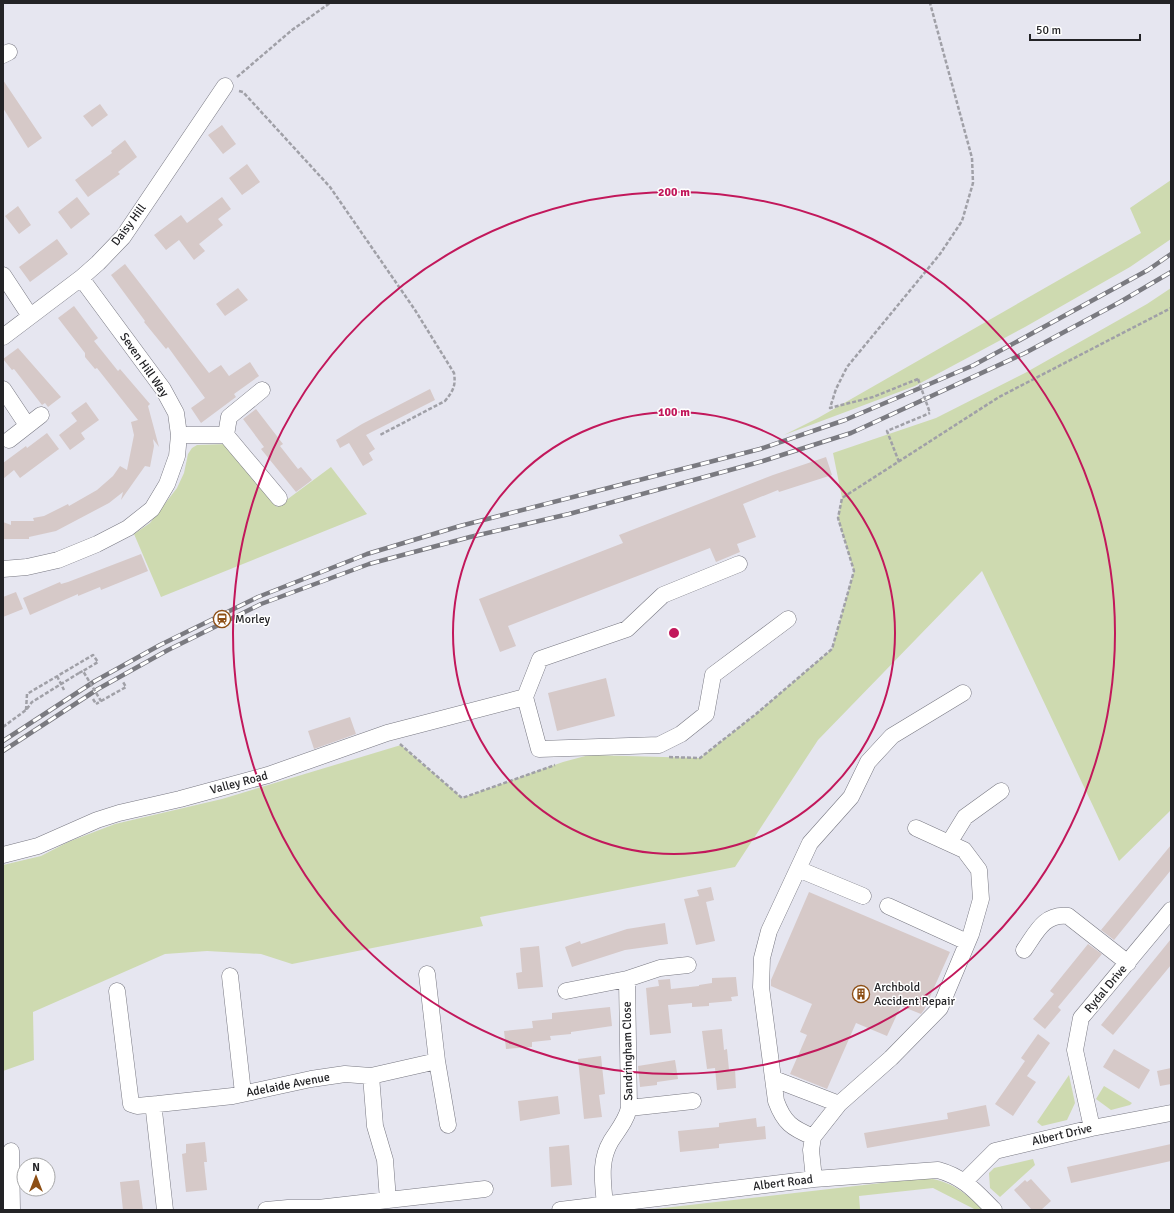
<svg xmlns="http://www.w3.org/2000/svg" width="1174" height="1213" viewBox="0 0 1174 1213" font-family="Signika,sans-serif">
  <rect width="100%" height="100%" fill="#e6e6f0"/>
  <path fill="#cedab0" d="M1171,180V239L1130,267L1025,327L915,386L784,435L818,418L1141,233L1130,208Z
    M1171,288V810L1119,861L982,571L818,740L735,867L480,917L483,926L292,964L261,954L207,951L165,954L33,1012L34,1060L3,1071V865L41,856L68,842L115,824L222,799L401,745L462,798L563,762L589,755L700,758L756,714L832,649L854,571L838,518L842,498L833,453L936,418L1025,373L1147,304Z
    M227,444L277,507L331,467L367,514L161,597L134,534L150,523L177,488L184,473L188,454L192,448L197,445Z
    M1069,1075L1075,1103L1067,1120L1042,1126L1037,1122Z
    M1104,1086L1132,1103L1130,1105L1111,1110L1096,1099Z
    M1033,1159L1035,1165L1000,1197L990,1188L989,1173L994,1168Z
    M925,1178C950,1180 966,1193 983,1210H976L933,1188L859,1196L860,1209L851,1210H646Z"/>
  <path fill="#d6c9c8" d="M3,80L42,138L28,148L3,108Z
    M100,104L108,115L92,127L83,116Z
    M222,125L236,144L223,154L208,135Z
    M125,140L137,157L118,172L120,174L88,197L75,180L112,153L111,151Z
    M247,164L260,182L242,195L229,178Z
    M77,197L90,214L71,229L58,212Z
    M222,197L231,209L218,219L223,225L199,244L205,251L194,260L179,240L166,250L154,235L181,215L187,223Z
    M18,206L31,225L19,234L5,216Z
    M57,239L68,254L30,282L19,267Z
    M125,264L209,373L221,365L229,376L250,362L259,376L234,394L236,397L201,423L191,408L205,398L168,347L166,349L144,322L145,321L111,275Z
    M238,288L248,300L225,316L216,304Z
    M74,306L98,338L94,341L118,371L120,369L150,404L148,406L159,447L153,439L154,446L150,467L145,466L121,500L123,492L109,503L56,531L29,537V539H3V522L11,525V521H34L33,518L44,516L68,504L69,506L97,490L113,476L120,466L127,470L134,435L131,422L138,420L97,368L95,369L85,357V353L58,318Z
    M18,348L61,397L48,407L45,403L42,405L14,369L12,370L3,359Z
    M430,389L435,400L366,435L375,449L369,453L373,460L363,466L349,443L340,448L336,440L362,424Z
    M86,402L99,420L81,433L85,439L70,450L59,435L77,421L71,413Z
    M256,409L283,444L280,446L298,469L301,467L312,480L296,492L261,449L264,447L243,419Z
    M47,433L59,449L20,478L14,470L3,479V463L26,446L27,448Z
    M826,457L832,475L779,492L778,490L743,504L756,537L737,544L740,552L716,562L710,548L508,626L516,646L500,652L479,599L623,543L619,535L773,475Z
    M141,554L148,571L101,590L100,587L78,596V594L30,615L23,598L60,582L61,584L68,582Z
    M16,592L23,609L3,617V597Z
    M606,678L615,716L557,731L548,693Z
    M350,717L356,734L314,749L308,731Z
    M1171,845V870L1114,940L1101,930Z
    M711,887L714,900L706,902L715,941L696,945L684,899L699,896L697,890Z
    M809,892L950,952L924,1010L921,1014L901,1006L887,1036L856,1023L827,1089L790,1074L807,1035L800,1032L812,1004L771,986V980Z
    M665,923L668,944L625,950L572,967L565,947L580,941L581,944L627,929Z
    M1171,939V965L1113,1035L1101,1025Z
    M1088,944L1102,954L1058,1007L1061,1010L1045,1029L1033,1019L1054,994L1050,991Z
    M539,946L543,987L518,989L516,973L522,972L520,948Z
    M736,977L738,996L731,997L732,1001L709,1003V1006L692,1007V1003L668,1005L671,1033L650,1035L646,988L659,986L658,980L670,979L671,989L699,986V985L712,983V978Z
    M610,1007L612,1026L571,1032V1034L550,1036L551,1040L532,1042V1047L506,1049L504,1031L533,1028L532,1021L552,1019V1013Z
    M722,1029L724,1050L727,1049L729,1070L735,1069L736,1088L717,1090L715,1068L707,1069L702,1031Z
    M1038,1034L1050,1043L1027,1076L1036,1082L1013,1116L995,1104L1025,1061L1021,1058Z
    M1114,1049L1150,1070L1139,1089L1103,1067Z
    M601,1056L605,1094L599,1095L602,1117L584,1119L578,1059Z
    M675,1060L678,1079L657,1082V1085L640,1087L638,1066Z
    M1171,1068V1084L1160,1086L1157,1071Z
    M558,1096L560,1114L520,1121L518,1101Z
    M986,1105L990,1126L867,1148L864,1133L948,1119L947,1113Z
    M756,1118L757,1127L765,1126L766,1139L719,1144V1148L680,1152L678,1131L719,1127V1123Z
    M205,1142L207,1162H204L207,1190L186,1192L182,1154L186,1153V1144Z
    M1171,1144V1161L1071,1183L1067,1167Z
    M569,1145L572,1185L551,1187L549,1147Z
    M1031,1179L1051,1201L1041,1210H1032L1014,1190L1025,1180L1027,1182Z
    M139,1180L143,1210H123L120,1182Z"/>
  <g fill="none" stroke-linecap="round" stroke-linejoin="round">
    <g stroke="#787882" stroke-width="17">
      <path id="minor" d="M3,55L9,52
        M3,275L30,316
        M3,337L81,278L98,263L123,237L225,86
        M3,389L27,425
        M262,390L229,417L226,435L279,498
        M179,435H226
        M9,440L41,415
        M3,569L27,567L58,560L97,544L128,528L152,509L167,484L177,456L179,435L176,413L163,389L81,278
        M525,697L539,749L659,745L681,734L706,714L713,675L788,619
        M949,843L965,817L1001,791
        M3,855L38,846L97,820L119,813L180,799L268,775L387,733L525,697L540,659L627,629L663,595L739,564
        M798,869L863,896
        M888,906L967,942
        M1024,950C1036,933 1044,913 1068,916L1128,963
        M230,976L243,1093
        M117,991L131,1104L137,1106L158,1104
        M566,991L627,979
        M437,1061L448,1125
        M371,1076L375,1126L385,1160L388,1200L485,1189
        M774,1079L839,1104
        M629,1108L693,1101
        M1092,1128L1075,1050L1081,1018L1171,910
        M813,1137C792,1128 784,1123 776,1101L761,987L762,958L769,931L810,843L851,797L868,762L892,736L963,693
        M11,1151L12,1210
        M814,1179L811,1150L813,1137L839,1104L891,1058L940,1008L971,934L981,899L979,870L964,850L916,828
        M965,1181L995,1151L1092,1128L1171,1113
        M605,1205C603,1182 599,1161 611,1141C618,1130 626,1121 629,1108L627,979L660,968L688,965
        M165,1210L154,1111L158,1104L233,1096L311,1079L345,1074L371,1076L437,1061L427,974
        M266,1210L288,1208H318L388,1200
        M560,1210L814,1179L938,1170C964,1177 976,1192 994,1210"/>
    </g>
    <path stroke="#a0a0a7" stroke-width="2.5" stroke-dasharray="4 2" stroke-linecap="butt" d="M237,77L292,30L330,3
      M239,91L243,92L330,187L415,310L454,373C456,386 453,391 445,401L380,435
      M918,379L873,397L830,408L836,389L847,367L940,254L962,221L973,183L972,158L930,3
      M899,462L887,431L930,413
      M57,676L64,690
      M93,699L96,704
      M101,701L126,687L123,682
      M26,710L27,694L93,655L98,662L83,671
      M3,727L26,710L32,702L79,673
      M400,744L462,798L555,765
      M669,757L700,758L756,714L832,649L854,571L838,518L842,498L999,397L1171,308"/>
    <use href="#minor" stroke="#fff" stroke-width="16"/>
    <g stroke="#7a7a80" stroke-width="4.5">
      <path id="rail" d="M3,741L95,681L160,645L258,597L367,554L460,526L760,449L845,420L974,365L1148,270L1171,254
        M3,751L98,689L168,650L261,604L369,564L470,537L569,514L763,461L851,433L1025,353L1120,302L1171,272"/>
    </g>
    <use href="#rail" stroke="#fff" stroke-width="3" stroke-dasharray="9" stroke-linecap="butt"/>
    <path stroke="#a0a0a7" stroke-width="2.5" stroke-dasharray="4 2" stroke-linecap="butt" d="M918,379L930,413
      M79,673L83,671L101,701L96,704"/>
  </g>
  <g fill="none" stroke="#c2185b" stroke-width="2">
    <circle cx="674" cy="633" r="221"/>
    <circle cx="674" cy="633" r="441"/>
  </g>
  <defs>
    <g id="station-ring" transform="scale(0.9)"><circle r="9.5" fill="#fff" stroke="#8d4e14" stroke-width="1.5"/><path d="M-3-6H3Q5-6 5-4V2Q5 4 3 4L4.5 6H3L1.5 4h-3L-3 6H-4.5L-3 4Q-5 4-5 2V-4Q-5-6-3-6ZM-3.5-4v3h7v-3ZM-3.5 1v1.5H-2V1ZM2 1v1.5H3.5V1Z" fill="#8d4e14"/></g>
    <g id="building-ring" transform="scale(0.9)"><circle r="9.5" fill="#fff" stroke="#8d4e14" stroke-width="1.5"/><path d="M-4-6H4V6H1V3H-1V6H-4ZM-2.5-4.3h1.7v1.8h-1.7ZM.8-4.3h1.7v1.8H.8ZM-2.5-1h1.7V.8h-1.7ZM.8-1h1.7V.8H.8Z" fill="#8d4e14"/></g>
  </defs>
  <g fill-rule="evenodd">
    <use href="#station-ring" x="222" y="619"/>
    <use href="#building-ring" x="861" y="994"/>
  </g>
  <g text-anchor="middle" dominant-baseline="central" stroke-width="3" stroke-linejoin="round" paint-order="stroke">
    <g font-size="12" fill="#232326" stroke="#fff">
      <text transform="translate(129 225) rotate(-53)">Daisy Hill</text>
      <text transform="translate(144 365) rotate(55)">Seven Hill Way</text>
      <text transform="translate(239 783) rotate(-15)">Valley Road</text>
      <text transform="translate(1106 989) rotate(-50)">Rydal Drive</text>
      <text transform="translate(628 1051) rotate(-91)">Sandringham Close</text>
      <text transform="translate(288 1085) rotate(-11)">Adelaide Avenue</text>
      <text transform="translate(1062 1135) rotate(-13)">Albert Drive</text>
      <text transform="translate(783 1183) rotate(-7)">Albert Road</text>
    </g>
    <g font-size="12" fill="#232326" stroke="#fff" text-anchor="start">
      <text x="235" y="619">Morley</text>
      <text x="874" y="987">Archbold<tspan x="874" dy="14">Accident Repair</tspan></text>
    </g>
  </g>
  <circle cx="674" cy="633" r="6" fill="#c2185b" stroke="#fff" stroke-width="2"/>
  <g font-size="12" text-anchor="middle" font-weight="bold" fill="#c2185b" stroke="#fff" stroke-width="3" stroke-linejoin="round" paint-order="stroke">
    <text x="674" y="196">200 m</text>
    <text x="674" y="416">100 m</text>
  </g>
  <rect width="1174" height="1213" fill="none" stroke="#232326" stroke-width="8"/>
  <g transform="translate(36 1177)"><circle r="19" fill="#ffffff" stroke="#a7a7a8"/>
  <path d="M0-3L7 15L0 10L-7 15Z" fill="#8d4e14"/>
  <text y="-6" font-size="11" font-weight="bold" text-anchor="middle" fill="#232326">N</text>
  </g>
  <path d="M1030 34v6h110v-6" fill="none" stroke="#232326" stroke-width="2"/>
  <text x="1036" y="34" font-size="12" fill="#232326" stroke="#ffffff" stroke-width="3" paint-order="stroke">50 m</text>
</svg>
